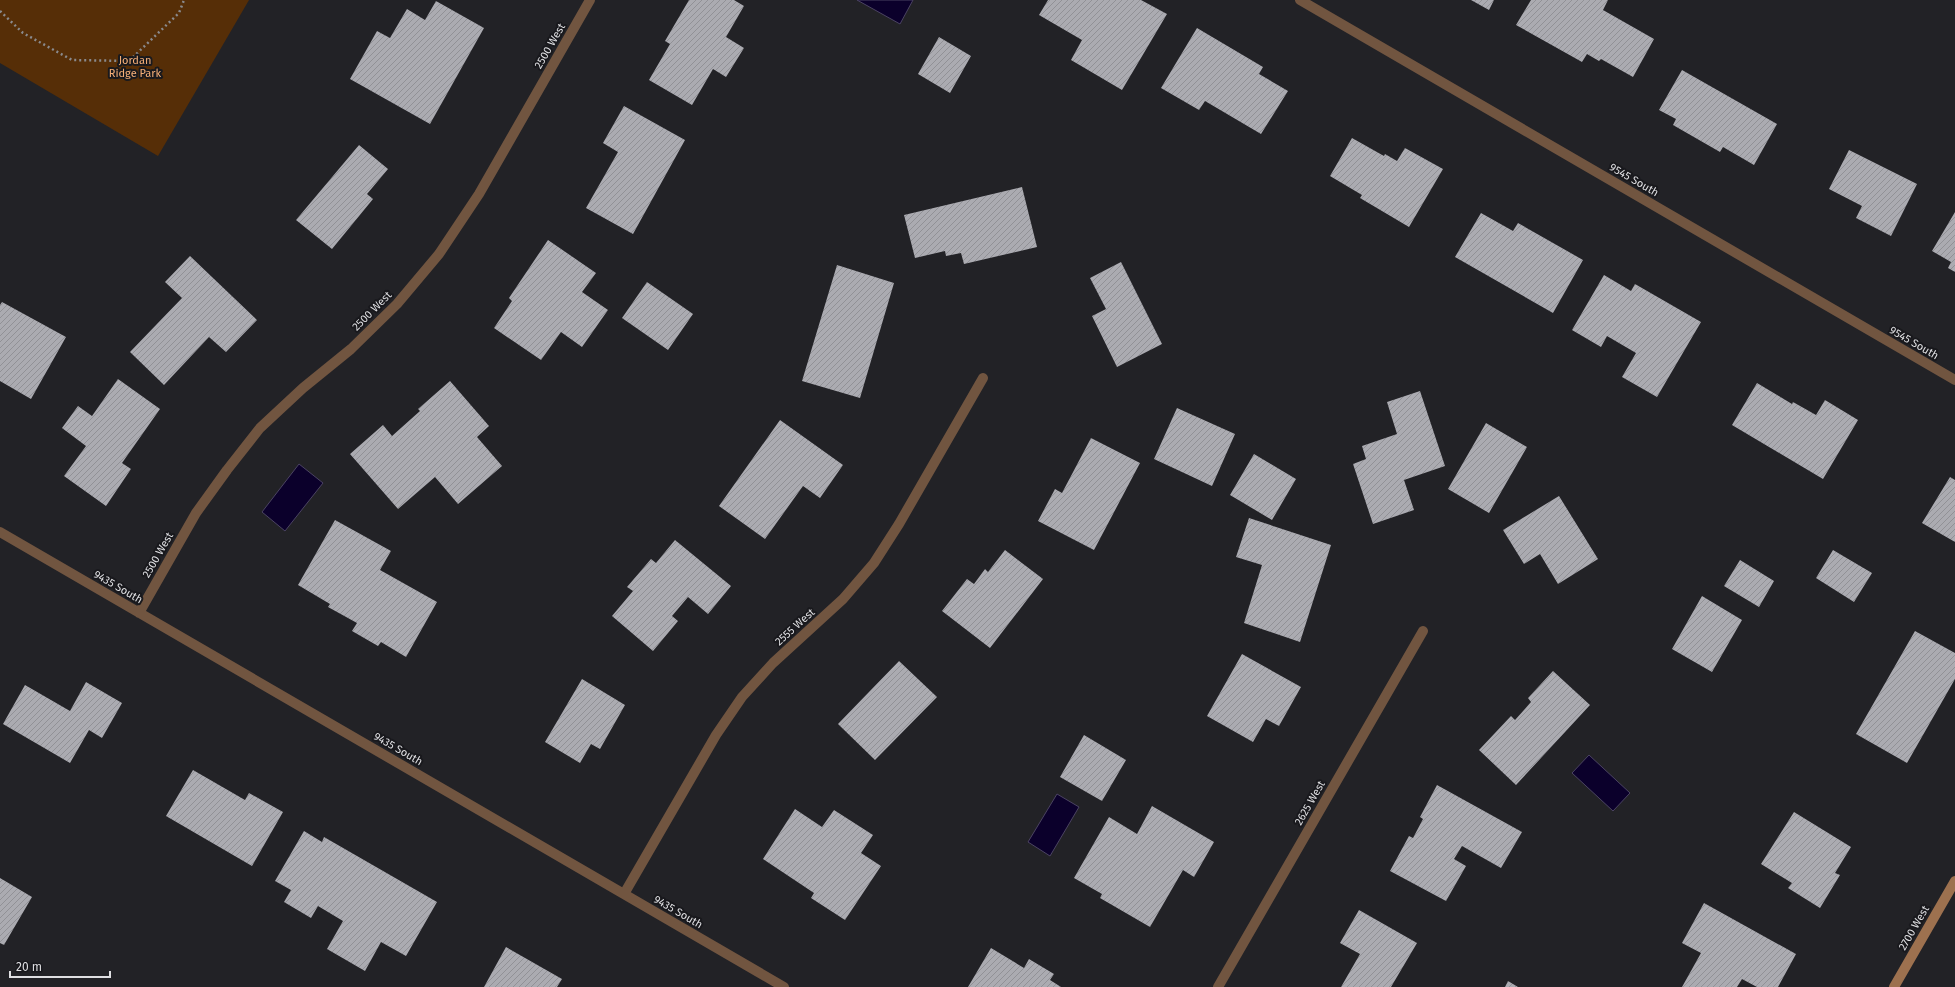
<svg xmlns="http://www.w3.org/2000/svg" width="1955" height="987" viewBox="0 0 1955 987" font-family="'Fira Sans',sans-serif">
  <defs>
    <pattern id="building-hatch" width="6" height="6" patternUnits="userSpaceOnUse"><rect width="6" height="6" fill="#ababb1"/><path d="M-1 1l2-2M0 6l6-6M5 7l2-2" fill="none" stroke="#919196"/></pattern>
  </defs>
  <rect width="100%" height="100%" fill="#222226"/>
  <path fill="#562e07" d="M0,0H249L158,156L0,63Z"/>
  <path fill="#0b002b" stroke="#4b4362" d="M857,0H913L900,24Z
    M299,464L323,483L285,531L262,512Z
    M1589,755L1630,793L1613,811L1572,773Z
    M1057,794L1079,807L1050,856L1028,842Z"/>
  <path fill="url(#building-hatch)" d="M689,0H734L744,6L726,37L744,48L726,77L713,69L692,105L649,80L670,44L665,41Z
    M1048,0H1141L1167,14L1122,90L1071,60L1082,40L1039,15Z
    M1471,0H1494L1489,10Z
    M1531,0H1608L1603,10L1654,39L1633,77L1601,59L1599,61L1587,54L1582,62L1516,25Z
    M436,1L484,28L430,124L350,79L377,31L390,38L407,9L425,20Z
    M1197,28L1263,67L1259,74L1288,91L1261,134L1205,101L1199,110L1161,88Z
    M939,37L971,56L950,93L918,74Z
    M1682,70L1777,124L1754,165L1723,147L1720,152L1673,125L1676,119L1659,110Z
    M624,106L685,140L633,234L586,208L618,152L603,143Z
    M1352,138L1384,156L1385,154L1397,161L1405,148L1443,169L1409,227L1360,198L1362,195L1330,176Z
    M359,145L388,169L367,194L373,199L332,249L296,220Z
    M1849,150L1917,184L1891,236L1856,218L1862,206L1829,189Z
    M1022,187L1037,247L964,264L961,253L946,256L945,251L915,258L904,215Z
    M1955,212V272L1948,268L1951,262L1932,251Z
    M1481,213L1513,231L1518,223L1583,260L1553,313L1455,257Z
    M548,240L596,273L582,292L608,310L582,347L561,332L541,360L494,328L512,301L509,298Z
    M190,256L257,320L226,352L209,337L164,385L130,352L182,298L165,282Z
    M1121,262L1162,344L1117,367L1092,316L1106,309L1090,278Z
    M837,265L894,283L860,398L802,381Z
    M1604,275L1631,291L1635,284L1701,322L1657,397L1622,377L1636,353L1607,336L1601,347L1572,330Z
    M647,282L693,314L668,350L622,318Z
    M2,302L66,337L31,399L0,381V305Z
    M118,379L160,409L122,463L131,469L106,506L64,476L86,446L62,428L78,406L92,416Z
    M450,381L489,426L477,437L502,466L458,504L435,477L398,509L350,454L383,425L392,436L420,411L418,409Z
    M1757,383L1792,404L1793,402L1816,415L1825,400L1858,420L1823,479L1732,425Z
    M1420,391L1445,466L1404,480L1414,510L1373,524L1353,464L1366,459L1362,446L1397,434L1387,402Z
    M1177,408L1235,434L1212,486L1154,459Z
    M780,420L843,465L820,498L803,486L765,539L719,506Z
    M1486,423L1527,447L1489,513L1448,489Z
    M1091,438L1140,463L1094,550L1038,521L1055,489L1062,493Z
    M1254,454L1296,479L1272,520L1230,495Z
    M1950,477L1955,480V542L1922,523Z
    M1559,496L1598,559L1558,584L1540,554L1524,564L1503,530Z
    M1249,518L1331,545L1300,642L1244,623L1262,565L1236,557Z
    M335,520L391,551L380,570L437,602L406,657L381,642L378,646L352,631L357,623L328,607L330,604L298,585Z
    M675,540L731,586L708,614L688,597L672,616L678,621L653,651L612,616L633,591L627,587L651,559L656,563Z
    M1005,550L1043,579L990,648L942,611L967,579L974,584L985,569L988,572Z
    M1833,550L1872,573L1854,602L1816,578Z
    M1740,560L1774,581L1759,607L1724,586Z
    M1702,596L1742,620L1712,672L1672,649Z
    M1915,631L1955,653V679L1907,763L1856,734Z
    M1242,654L1301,687L1279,726L1266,719L1253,742L1207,716Z
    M899,661L937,697L875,760L838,724Z
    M1553,671L1590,705L1516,785L1479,750L1511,716L1515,720L1531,702L1528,698Z
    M582,679L625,705L600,749L591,744L580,763L545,742Z
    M86,682L122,703L102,738L89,730L70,763L3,724L25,685L70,711Z
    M1084,735L1126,760L1102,801L1060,777Z
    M193,770L245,800L249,793L283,812L252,866L166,816Z
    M1437,785L1522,832L1501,868L1462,846L1454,859L1466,866L1446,901L1390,871L1409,836L1413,838L1423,819L1420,817Z
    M1152,806L1214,842L1194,877L1183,870L1150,927L1100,898L1102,894L1074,878L1109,817L1137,834Z
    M795,809L822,827L834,810L873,835L861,853L881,866L845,920L811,898L814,893L763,859Z
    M1794,812L1851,847L1835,873L1840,875L1820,908L1788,888L1792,883L1761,864Z
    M304,831L322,842L324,837L437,902L406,956L381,942L365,971L327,949L343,921L318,906L311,918L284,902L291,890L275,881Z
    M0,878L32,897L4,945L0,943Z
    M1704,903L1796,954L1778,987H1757L1742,979L1737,987H1682L1701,953L1682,943Z
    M1359,910L1417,943L1391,987H1341L1360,954L1340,943Z
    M506,947L562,979L557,987H484Z
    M991,948L1024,968L1029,959L1054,974L1050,980L1061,987H968Z
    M1508,981L1518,987H1505Z"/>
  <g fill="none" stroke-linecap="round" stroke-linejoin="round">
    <path stroke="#8a8a8d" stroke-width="2.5" stroke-dasharray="2 3" stroke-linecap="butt" d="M0,11L23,33L72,60L129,61L179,13L184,0"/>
    <path stroke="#715540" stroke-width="10" d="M1300,0L1955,380
      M0,532L784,987
      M139,613L196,513L227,470L260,428L303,388L351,349L397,304L439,254L479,194L590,0
      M624,894L716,735L742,697L773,663L843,599L874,563L899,524L983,378
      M1218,987L1423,631"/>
    <path stroke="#9d714f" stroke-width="10" d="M1894,987L1955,881"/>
  </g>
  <g text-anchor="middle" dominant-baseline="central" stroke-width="4" stroke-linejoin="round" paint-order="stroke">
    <g font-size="11" fill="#dfdfe2" stroke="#19191d">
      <text transform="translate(550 46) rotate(-60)">2500 West</text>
      <text transform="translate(1634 180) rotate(30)">9545 South</text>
      <text transform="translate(372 311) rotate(-45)">2500 West</text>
      <text transform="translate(1914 343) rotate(30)">9545 South</text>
      <text transform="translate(158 555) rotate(-60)">2500 West</text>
      <text transform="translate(118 587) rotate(30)">9435 South</text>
      <text transform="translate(795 627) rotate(-42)">2555 West</text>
      <text transform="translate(398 749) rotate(30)">9435 South</text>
      <text transform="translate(1310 803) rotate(-60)">2625 West</text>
      <text transform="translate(678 912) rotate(30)">9435 South</text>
      <text transform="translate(1914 928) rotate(-60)">2700 West</text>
    </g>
    <g font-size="11" fill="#f7b078" stroke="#19191d">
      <text x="135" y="60">Jordan<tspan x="135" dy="13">Ridge Park</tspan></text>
    </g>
  </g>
  <path d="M10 971v6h100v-6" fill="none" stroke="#dfdfe2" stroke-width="2"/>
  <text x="16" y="971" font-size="12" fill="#dfdfe2" stroke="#19191d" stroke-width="3" paint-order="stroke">20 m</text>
</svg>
